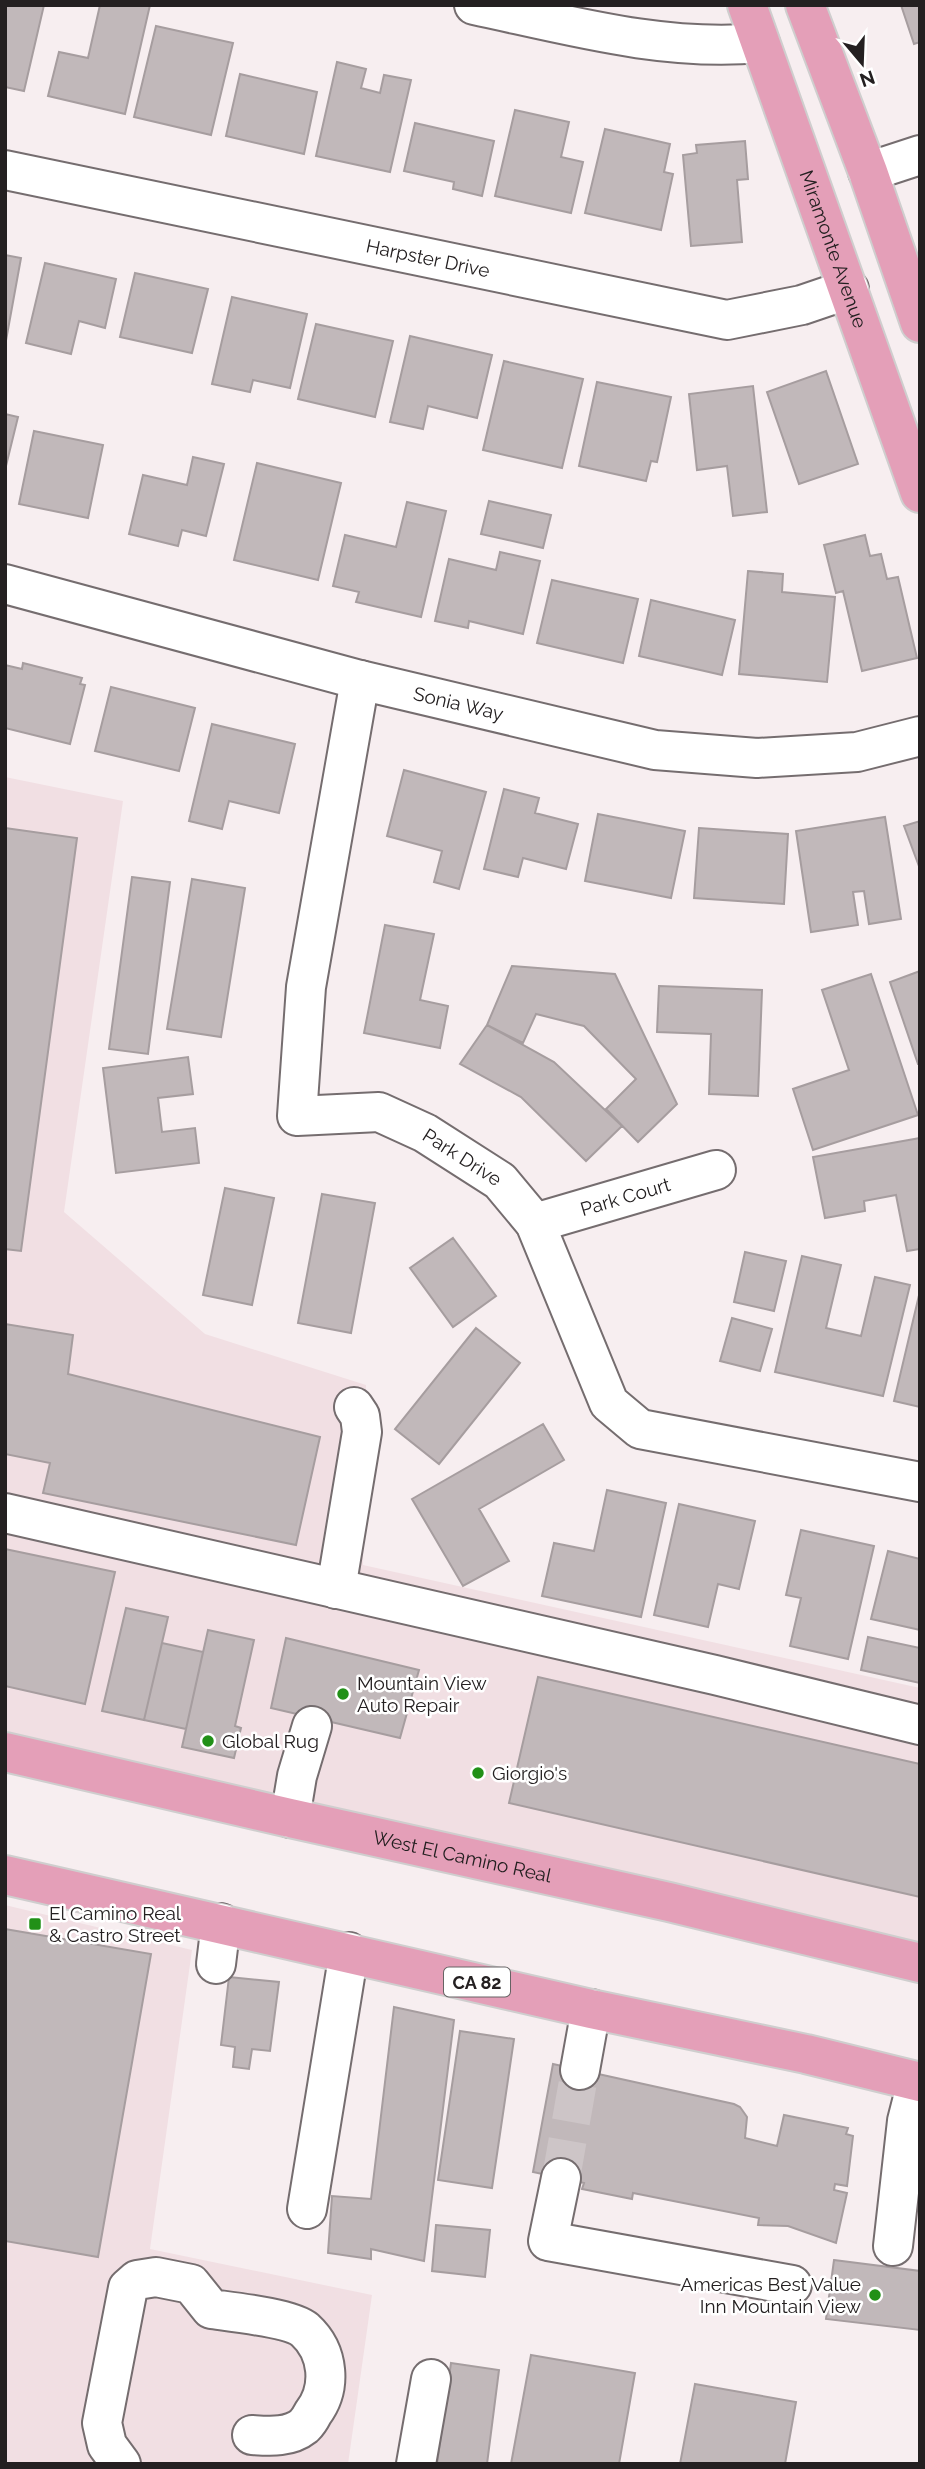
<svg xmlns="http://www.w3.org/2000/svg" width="925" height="2469" viewBox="0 0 925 2469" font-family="Raleway,sans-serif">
  <rect width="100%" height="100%" fill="#f7eef0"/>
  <path fill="#f1dfe3" d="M5,777L123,801L64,1212L205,1334L366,1385L363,1565L920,1688V1962L5,1752Z
    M5,1905L192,1950L150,2249L372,2295L348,2464H5Z"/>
  <path fill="#c1b8ba" stroke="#a69d9f" stroke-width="2" d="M5,5H44L24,91L5,87Z
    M100,5H150L125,114L48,96L59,52L88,58Z
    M901,5H920V42L914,44Z
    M156,26L233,43L211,135L134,117Z
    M337,62L366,69L361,88L380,93L384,75L411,80L390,172L316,156Z
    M240,74L317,92L304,154L226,136Z
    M515,110L569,122L561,157L583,162L571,213L495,196Z
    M415,123L494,141L482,196L453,189L454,182L404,171Z
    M605,129L670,144L664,172L673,174L661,230L585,213Z
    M745,141L748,179L737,180L742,242L691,246L683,155L697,153L696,145Z
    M5,255L21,258L5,346Z
    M45,263L116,279L105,328L79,321L71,354L26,343Z
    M135,273L208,289L192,353L120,337Z
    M232,297L307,314L290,388L253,380L250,392L212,384Z
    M316,324L393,341L375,417L298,399Z
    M410,336L492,355L477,418L428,406L423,429L390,422Z
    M504,361L583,379L562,468L483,450Z
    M826,371L858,464L799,484L767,392Z
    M597,382L671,397L657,462L651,461L646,481L579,466Z
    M753,386L767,512L733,516L727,466L697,470L689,394Z
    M5,414L18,417L5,470Z
    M34,431L103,445L88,518L19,504Z
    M193,457L224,464L206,536L182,530L178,546L129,534L143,475L187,485Z
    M257,463L341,483L318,580L234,560Z
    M489,501L551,515L543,548L481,534Z
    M407,502L446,511L421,617L356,602L359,592L333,586L345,535L396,547Z
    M865,535L870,556L881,554L887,579L898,577L917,658L862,671L843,591L836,593L824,545Z
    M500,552L540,561L523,634L469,621L468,628L435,621L449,559L496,570Z
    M748,571L783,574L782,592L835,597L827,682L739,674Z
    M552,580L638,599L623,663L537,643Z
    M651,600L735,620L722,675L639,656Z
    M23,663L82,678L80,684L85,685L70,744L5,728V665L22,669Z
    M111,687L195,708L179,771L95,751Z
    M212,724L295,744L279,813L229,801L222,829L189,821Z
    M404,770L486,792L459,889L434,882L442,851L387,836Z
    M504,789L539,798L535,813L578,824L566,869L523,858L518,877L484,869Z
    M598,814L685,831L671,898L585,881Z
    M885,817L901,919L869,924L864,891L853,892L858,925L811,932L796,831Z
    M920,821V869L904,826Z
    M5,828L77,838L21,1251L5,1249Z
    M699,828L788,834L784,904L694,898Z
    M132,877L170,882L148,1054L109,1049Z
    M192,879L245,888L221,1037L167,1029Z
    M385,925L434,934L420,1000L448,1006L440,1048L364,1033Z
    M512,966L615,974L677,1104L638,1142L606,1109L636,1079L584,1026L536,1014L523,1043L487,1025Z
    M920,971V1064H918L890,982Z
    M871,974L918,1115L813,1150L793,1089L849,1070L822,990Z
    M659,986L762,990L758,1096L709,1094L711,1034L657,1032Z
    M487,1025L554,1062L622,1126L586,1161L521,1097L460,1064Z
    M188,1057L193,1094L158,1098L162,1132L195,1128L199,1163L116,1173L103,1068Z
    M920,1138V1249L907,1251L896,1195L864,1201L865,1211L825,1218L813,1157Z
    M225,1188L274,1198L252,1305L203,1295Z
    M322,1194L375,1203L351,1333L298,1323Z
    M453,1238L496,1296L453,1327L410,1268Z
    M745,1252L786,1261L774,1311L734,1302Z
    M802,1256L841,1265L826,1328L861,1336L875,1277L910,1285L883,1396L775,1372Z
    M920,1291V1407L894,1401Z
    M732,1318L772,1329L760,1371L720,1361Z
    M5,1324L73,1335L68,1374L320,1437L296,1545L43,1493L50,1463L5,1454Z
    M476,1328L520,1363L439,1464L395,1429Z
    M543,1424L564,1460L479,1509L509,1561L463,1586L412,1499Z
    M607,1490L666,1503L641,1617L542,1596L554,1543L594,1551Z
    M679,1504L755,1521L739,1589L718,1584L708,1627L654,1615Z
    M801,1530L874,1546L848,1659L790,1646L801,1598L786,1595Z
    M5,1549L115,1572L85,1704L5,1686Z
    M888,1551L920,1559V1630L871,1619Z
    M126,1608L168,1617L144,1720L102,1711Z
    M208,1630L254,1640L235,1726L241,1728L234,1758L182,1747Z
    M868,1637L920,1648V1683L861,1670Z
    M286,1638L419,1670L400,1738L271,1708Z
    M162,1643L203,1652L186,1729L144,1720Z
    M538,1677L920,1764V1897L509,1803Z
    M5,1929L151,1954L98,2257L5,2241Z
    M229,1977L279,1982L270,2051L252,2049L249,2069L233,2067L235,2047L221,2045Z
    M394,2007L454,2020L424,2261L371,2249V2259L328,2253L332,2196L371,2199Z
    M460,2031L514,2039L492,2188L438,2180Z
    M553,2064L734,2104L740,2107L747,2117L745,2138L777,2146L784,2115L848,2128L846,2134L853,2136L847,2186L835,2184L834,2190L847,2193L836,2243L788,2226L758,2225L759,2218L633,2193L632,2199L582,2189L584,2183L533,2172Z
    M436,2225L490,2230L485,2277L432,2271Z
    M834,2260L920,2271V2330L826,2319Z
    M531,2355L635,2373L619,2464H511Z
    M451,2363L499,2370L487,2464H437Z
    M695,2384L796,2402L785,2464H680Z"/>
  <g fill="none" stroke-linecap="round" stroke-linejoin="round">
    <path stroke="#cdc5c7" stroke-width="38" stroke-dasharray="38 19" stroke-linecap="butt" d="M561,2178L580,2070"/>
    <g stroke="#756d6f" stroke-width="42">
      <g id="minor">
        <path d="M474,5C568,25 664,52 760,43"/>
        <path id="s1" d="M5,170L727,320L802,305L849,289"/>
        <path d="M868,172L920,155"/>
        <path id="s2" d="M5,584L360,680L655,750L757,758L857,752L920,736"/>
        <path id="s3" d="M360,680L306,987L297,1116L379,1112L425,1133L500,1181L535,1223L609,1403L640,1429L920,1482"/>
        <path id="s4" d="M535,1223L716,1170"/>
        <path d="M5,1513L715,1675L920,1725"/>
        <path d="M336,1589L362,1432L360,1416L354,1407"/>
        <path d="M290,1818L297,1776L312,1726"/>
        <path d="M216,1964L221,1923"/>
        <path d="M580,2070L591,2009"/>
        <path d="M561,2178L548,2241L792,2285"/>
        <path d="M307,2209L349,1952"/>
        <path d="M893,2246L907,2121L917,2082"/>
        <path d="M121,2464L107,2445L102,2423L128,2288L137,2280L156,2277L191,2284L211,2309C232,2312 291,2318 305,2330C329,2352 332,2388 313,2413C311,2417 307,2423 304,2426C289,2438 269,2436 252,2435"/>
        <path d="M416,2464L431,2379"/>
      </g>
    </g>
    <g stroke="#cfcece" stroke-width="42">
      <g id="major">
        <path id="s5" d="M747,5L920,493"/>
        <path d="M805,5L868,172L920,323"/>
        <path id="s6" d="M5,1752L290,1818L669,1902L920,1963"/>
        <path d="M5,1875L591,2009L806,2054L920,2082"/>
      </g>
    </g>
    <use href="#minor" stroke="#fff" stroke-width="38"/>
    <use href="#major" stroke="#e49fb8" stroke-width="38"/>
  </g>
  <g fill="#219017" stroke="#fff" stroke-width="2.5">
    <circle cx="343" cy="1694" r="7"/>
    <circle cx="208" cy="1741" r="7"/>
    <circle cx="478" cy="1773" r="7"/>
    <rect x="28" y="1917" width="14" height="14" rx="3.5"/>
    <circle cx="875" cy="2295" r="7"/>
  </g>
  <g text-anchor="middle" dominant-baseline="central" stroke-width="5" stroke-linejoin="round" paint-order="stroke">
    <rect fill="#fff" stroke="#666364" stroke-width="2" x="444" y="1967.5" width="66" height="29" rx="5"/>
    <g font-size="18" font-weight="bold" fill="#242021">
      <text x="477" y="1982">CA 82</text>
    </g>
    <g font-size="19" fill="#242021" stroke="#fff">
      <text stroke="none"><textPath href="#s5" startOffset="259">Miramonte Avenue</textPath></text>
      <text stroke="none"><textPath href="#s1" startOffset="432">Harpster Drive</textPath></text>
      <text stroke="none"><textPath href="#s2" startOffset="469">Sonia Way</textPath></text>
      <text stroke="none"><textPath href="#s3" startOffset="618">Park Drive</textPath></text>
      <text stroke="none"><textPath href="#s4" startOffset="94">Park Court</textPath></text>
      <text stroke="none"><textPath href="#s6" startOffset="469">West El Camino Real</textPath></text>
    </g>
    <g font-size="19" fill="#242021" stroke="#fff" text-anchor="start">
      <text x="357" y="1683">Mountain View<tspan x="357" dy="22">Auto Repair</tspan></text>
      <text x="222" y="1741">Global Rug</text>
      <text x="492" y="1773">Giorgio's</text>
      <text x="49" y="1913">El Camino Real<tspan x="49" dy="22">&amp; Castro Street</tspan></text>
      <text x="861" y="2284" text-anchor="end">Americas Best Value<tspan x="861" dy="22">Inn Mountain View</tspan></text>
    </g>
  </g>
  <rect width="925" height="2469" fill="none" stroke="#242021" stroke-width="14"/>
  <g transform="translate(862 63) rotate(161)" stroke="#ffffff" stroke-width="5" paint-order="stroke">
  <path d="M0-5L12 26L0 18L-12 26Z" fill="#242021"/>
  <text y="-10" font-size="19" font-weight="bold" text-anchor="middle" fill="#242021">N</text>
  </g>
</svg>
